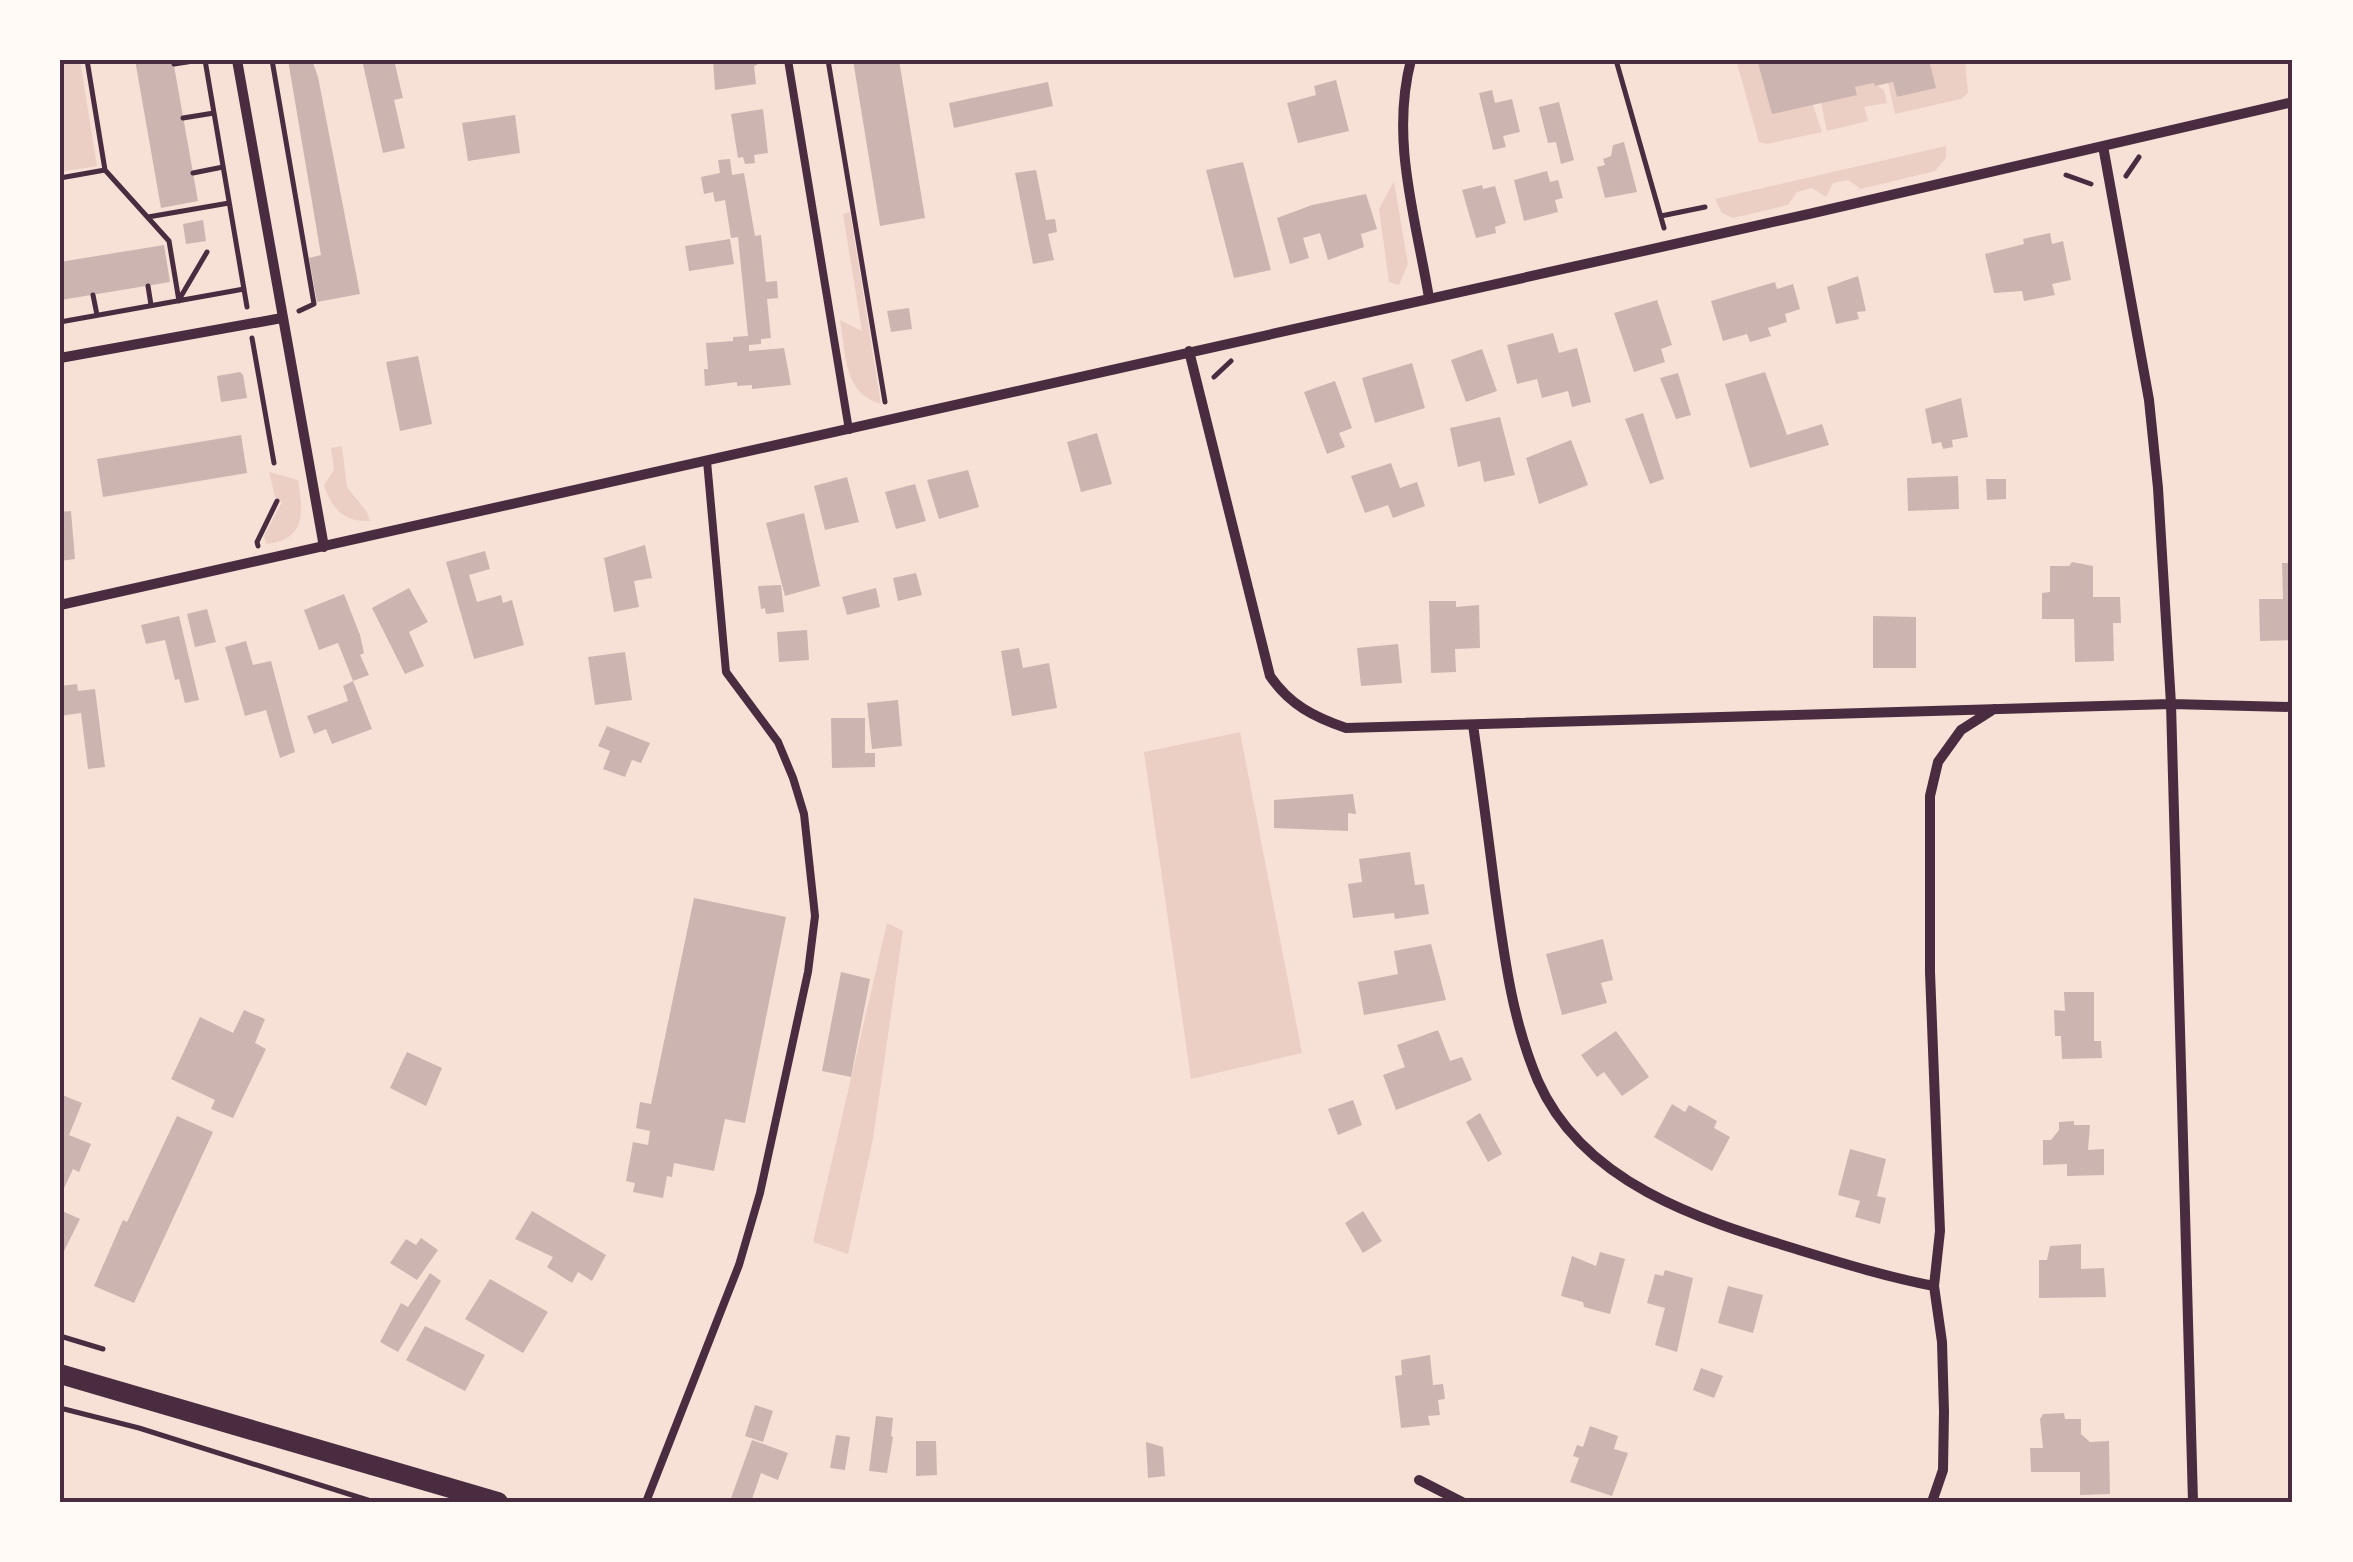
<svg xmlns="http://www.w3.org/2000/svg" width="2353" height="1562" viewBox="0 0 2353 1562" font-family="'Varela Round',sans-serif">
  <rect width="100%" height="100%" fill="#f7e1d7"/>
  <path fill="#ebcfc5" d="M60,60H80L97,166L60,172Z
    M1736,60H1757L1764,86L1813,105L1822,132L1767,144L1759,142Z
    M1929,60H1965L1968,93L1961,99L1895,114L1888,83L1893,82L1897,97L1935,87Z
    M1874,83L1884,90L1887,103L1864,107L1868,121L1827,131L1821,103L1857,94L1855,87Z
    M1946,146V158L1935,171L1861,189L1848,180L1833,183L1826,197L1812,188L1797,192L1788,205L1733,218L1722,213L1715,199Z
    M1394,181L1408,264L1399,285L1389,282L1379,209Z
    M850,212L881,404C843,393 846,353 840,320L862,331L843,214Z
    M342,446L347,487L367,512L370,521C343,522 332,509 324,485L334,470L331,448Z
    M269,472L298,480C303,511 307,540 266,544L264,536L282,502L275,497Z
    M1240,732L1302,1053L1191,1079L1144,752Z
    M887,923L903,931L873,1139L848,1254L813,1242Z"/>
  <path fill="#ccb4b1" d="M135,60H173L198,201L161,208Z
    M288,60H312L318,77L360,294L317,302L309,258L321,255Z
    M362,60H394L403,98L394,100L405,148L383,153Z
    M713,60H757V65L754,66L756,84L715,90Z
    M853,60H899L925,218L880,226Z
    M1757,60H1929L1936,88L1897,97L1893,82L1875,86L1874,83L1855,87L1857,95L1772,114Z
    M1336,80L1349,131L1298,143L1287,103L1316,95L1314,86Z
    M1048,82L1053,106L954,128L949,103Z
    M1492,90L1495,103L1512,99L1520,132L1503,136L1506,147L1493,150L1479,93Z
    M1559,102L1574,160L1561,164L1556,142L1548,143L1539,107Z
    M763,109L768,153L754,155L755,163L745,164L743,157L738,158L731,114Z
    M515,115L520,153L468,161L462,123Z
    M1624,142L1637,192L1605,198L1597,167L1605,165L1603,159L1611,156L1613,145Z
    M730,159L732,175L744,173L755,236L761,235L766,282L777,281L778,298L767,299L771,338L761,339V344L749,345V351L784,348L791,385L752,389V385L737,386V382L705,386L704,369H708L706,343L733,341V337L748,336L738,237L731,238L725,200L715,202L713,192L704,194L701,177L720,173L718,160Z
    M1243,162L1271,270L1234,278L1206,170Z
    M1036,170L1046,220L1055,219L1057,232L1048,234L1054,260L1033,264L1015,173Z
    M1547,171L1550,182L1558,180L1563,198L1555,200L1558,212L1524,221L1514,180Z
    M1482,185L1483,189L1495,186L1506,223L1495,227L1496,233L1476,238L1462,190Z
    M1366,194L1377,229L1361,234L1364,247L1328,260L1320,233L1303,238L1309,258L1290,264L1277,218L1312,205Z
    M203,220L206,241L186,244L183,224Z
    M2050,233L2052,244L2063,241L2071,280L2052,284L2055,295L2024,301L2022,291L1994,293L1985,254L2024,244L2023,239Z
    M730,239L734,264L689,271L685,246Z
    M164,245L170,282L61,300L60,262Z
    M1858,276L1866,311L1857,312L1859,319L1836,324L1827,287Z
    M1775,282L1777,289L1793,284L1800,309L1785,314L1787,322L1768,328L1771,336L1750,342L1747,334L1723,341L1711,301Z
    M1657,300L1672,345L1661,349L1665,362L1634,372L1614,313Z
    M909,308L912,329L891,332L887,311Z
    M1553,333L1559,353L1577,348L1591,402L1572,407L1568,391L1542,398L1537,379L1517,384L1507,345Z
    M1482,349L1497,391L1466,402L1451,360Z
    M418,356L432,424L400,431L386,362Z
    M1412,363L1425,408L1375,423L1362,378Z
    M240,372L243,375L247,398L221,402L217,376Z
    M1765,372L1787,435L1822,424L1829,445L1750,468L1725,384Z
    M1678,373L1691,415L1676,419L1660,378Z
    M1335,381L1352,428L1339,433L1345,447L1327,454L1304,392Z
    M1961,398L1968,437L1952,440L1953,447L1943,449L1941,442L1932,444L1925,409Z
    M1643,413L1664,479L1650,484L1625,419Z
    M1500,417L1515,475L1484,482L1480,461L1458,467L1450,428Z
    M1097,433L1112,484L1081,492L1067,442Z
    M241,435L247,473L103,497L97,459Z
    M1571,440L1588,485L1539,504L1526,458Z
    M1391,463L1400,488L1417,482L1425,506L1393,518L1388,505L1365,513L1351,476Z
    M968,470L979,507L939,519L927,480Z
    M1958,476L1959,509L1908,511L1907,478Z
    M847,477L859,522L825,530L814,486Z
    M1986,479H2006V499L1987,500Z
    M915,484L926,521L896,529L885,492Z
    M71,511L75,559L60,561V512Z
    M804,513L820,586L785,596L766,523Z
    M645,545L652,578L634,581L639,607L614,612L604,558Z
    M485,551L490,569L469,575L477,602L501,595L503,603L512,600L524,645L474,659L446,562Z
    M2072,562L2093,566V597H2120L2121,623H2113L2114,661L2075,662L2074,619H2042V593L2050,592V566H2069Z
    M2282,563H2293V640L2260,641L2259,599H2283Z
    M916,573L922,595L898,601L893,578Z
    M781,585L784,612L766,614L765,608L761,609L758,586Z
    M409,588L428,622L409,632L424,666L405,674L372,608Z
    M876,588L880,607L847,615L842,597Z
    M344,594L360,635L364,653L360,655L369,675L353,681L338,643L319,650L304,610Z
    M1429,601H1456V607L1479,605L1480,648L1455,649L1456,672L1431,673Z
    M207,609L216,642L195,647L187,614Z
    M179,616L199,700L185,703L179,679L175,680L165,640L146,644L141,625Z
    M1873,616L1916,617V668H1873Z
    M807,630L809,660L779,662L777,632Z
    M246,641L253,665L271,661L295,752L280,758L266,710L245,716L225,647Z
    M1398,644L1402,683L1361,686L1357,648Z
    M1019,648L1023,668L1049,663L1057,708L1012,716L1001,651Z
    M625,652L632,700L595,705L588,657Z
    M353,681L372,729L332,744L326,729L314,734L307,716L348,701L343,686Z
    M77,684L78,691L95,689L105,767L88,769L81,713L60,716V686Z
    M898,700L902,746L872,749L867,703Z
    M831,718H865V753H875V767L832,768Z
    M607,726L650,743L641,763L632,760L625,777L603,769L610,751L598,746Z
    M1353,794L1356,814L1348,813V831L1274,828V800Z
    M1410,852L1415,885L1424,884L1429,914L1395,919L1394,913L1353,918L1348,884L1362,882L1359,859Z
    M694,898L786,917L745,1123L725,1119L714,1171L674,1163L672,1177L667,1176L663,1198L633,1192L635,1183L626,1181L633,1142L648,1145L650,1131L636,1128L640,1102L651,1104Z
    M1603,939L1613,980L1601,983L1607,1003L1562,1015L1546,954Z
    M1431,944L1446,1000L1364,1015L1358,982L1398,974L1394,951Z
    M841,972L870,979L851,1077L822,1071Z
    M2064,992H2094V1041H2101L2102,1058L2062,1059L2061,1036H2055L2054,1010L2065,1011Z
    M244,1010L265,1019L255,1043L266,1049L233,1118L211,1109L215,1100L171,1079L200,1017L233,1033Z
    M1438,1030L1450,1061L1462,1057L1472,1080L1396,1110L1383,1075L1405,1067L1397,1045Z
    M1616,1031L1649,1077L1622,1096L1604,1072L1597,1077L1581,1055Z
    M407,1052L442,1068L426,1106L390,1088Z
    M60,1094L82,1103L69,1135L91,1144L79,1172L73,1169L60,1197Z
    M1353,1100L1362,1125L1338,1135L1328,1109Z
    M1672,1104L1685,1112L1689,1105L1717,1121L1714,1128L1730,1137L1712,1171L1654,1137Z
    M1480,1113L1502,1154L1488,1162L1466,1122Z
    M177,1116L213,1132L134,1303L94,1286L123,1220L127,1222Z
    M2074,1121V1125H2090L2088,1150L2104,1149V1175L2067,1176V1164L2043,1165V1140H2051L2059,1130V1122Z
    M1850,1149L1886,1159L1877,1196L1886,1198L1880,1224L1855,1217L1860,1201L1838,1195Z
    M60,1210L80,1219L60,1259Z
    M532,1211L606,1255L592,1281L578,1272L572,1283L547,1267L553,1257L515,1239Z
    M1363,1211L1382,1241L1363,1253L1345,1223Z
    M421,1238L438,1250L417,1280L390,1263L406,1239L416,1245Z
    M2081,1244V1269L2104,1268L2106,1297L2039,1298V1260H2047L2050,1246Z
    M1600,1252L1625,1259L1610,1314L1584,1307L1583,1302L1561,1296L1572,1256L1596,1266Z
    M1665,1270L1693,1278L1677,1352L1655,1345L1665,1308L1647,1303L1655,1274L1663,1276Z
    M430,1273L441,1281L398,1352L380,1342L401,1303L408,1307Z
    M490,1279L548,1312L523,1353L465,1319Z
    M1728,1286L1763,1295L1753,1333L1718,1323Z
    M425,1326L485,1355L465,1391L406,1360Z
    M1430,1355L1433,1385L1443,1384L1445,1399L1438,1400L1440,1415L1428,1416L1430,1425L1401,1428L1395,1376L1402,1375L1401,1360Z
    M1701,1368L1723,1376L1714,1398L1693,1390Z
    M755,1405L773,1411L763,1442L745,1436Z
    M2064,1413L2065,1419H2081V1434L2090,1442L2109,1441L2110,1494L2080,1495V1472H2031L2030,1448H2043L2040,1419L2043,1414Z
    M876,1416L893,1418L891,1436L893,1437L887,1473L869,1471Z
    M1590,1426L1618,1436L1614,1449L1628,1453L1612,1496L1570,1482L1579,1458L1573,1456L1577,1445L1583,1447Z
    M836,1435L850,1437L845,1470L830,1468Z
    M752,1440L788,1453L778,1480L761,1473L751,1502L730,1501Z
    M916,1441H936L937,1475L916,1476Z
    M1146,1442L1163,1447L1165,1476L1148,1478Z"/>
  <g fill="none" stroke-linecap="round" stroke-linejoin="round">
    <path stroke="#4a2c40" stroke-width="5" d="M87,60L105,170L169,241L179,301
      M205,60L247,307
      M272,60L314,304L299,311
      M828,60L885,402
      M1616,60L1664,228
      M174,64L200,60
      M183,118L214,113
      M193,173L223,167
      M2066,175L2091,184
      M2126,176L2139,157
      M60,178L105,170
      M1661,216L1705,207
      M148,217L229,203
      M148,286L151,305
      M93,295L97,315
      M180,298L207,252
      M60,322L244,289
      M252,338L274,463
      M1214,377L1231,361
      M258,546L257,542L277,501
      M60,1336L103,1349
      M60,1408L139,1428L374,1502"/>
    <path stroke="#4a2c40" stroke-width="8" d="M788,60L849,430
      M646,1502L739,1265L760,1193L808,972L815,916L804,814L793,778L778,742L726,672L707,461"/>
    <path stroke="#4a2c40" stroke-width="10" d="M237,60L324,547
      M1411,60C1390,140 1416,219 1429,298
      M2103,146L2149,400L2158,488L2171,704L2193,1502
      M1189,351L1270,676C1290,705 1314,717 1346,728L2171,704L2293,707
      M60,358L282,318
      M60,605L1809,214L2293,102
      M1473,725C1481,780 1488,835 1495,890C1504,955 1512,1020 1538,1081C1583,1183 1698,1219 1796,1249C1842,1263 1887,1277 1934,1286
      M1419,1480L1462,1502
      M1932,1502L1943,1470L1944,1412L1942,1342L1934,1286L1940,1231L1930,972V796L1938,762L1961,730L1994,709"/>
    <path stroke="#4a2c40" stroke-width="20" d="M60,1374L498,1502"/>
  </g>
  <rect width="2353" height="1562" fill="none" stroke="#fffaf5" stroke-width="125"/>
  <rect x="62" y="62" width="2228" height="1438" fill="none" stroke="#4a2c40" stroke-width="4"/>
</svg>
